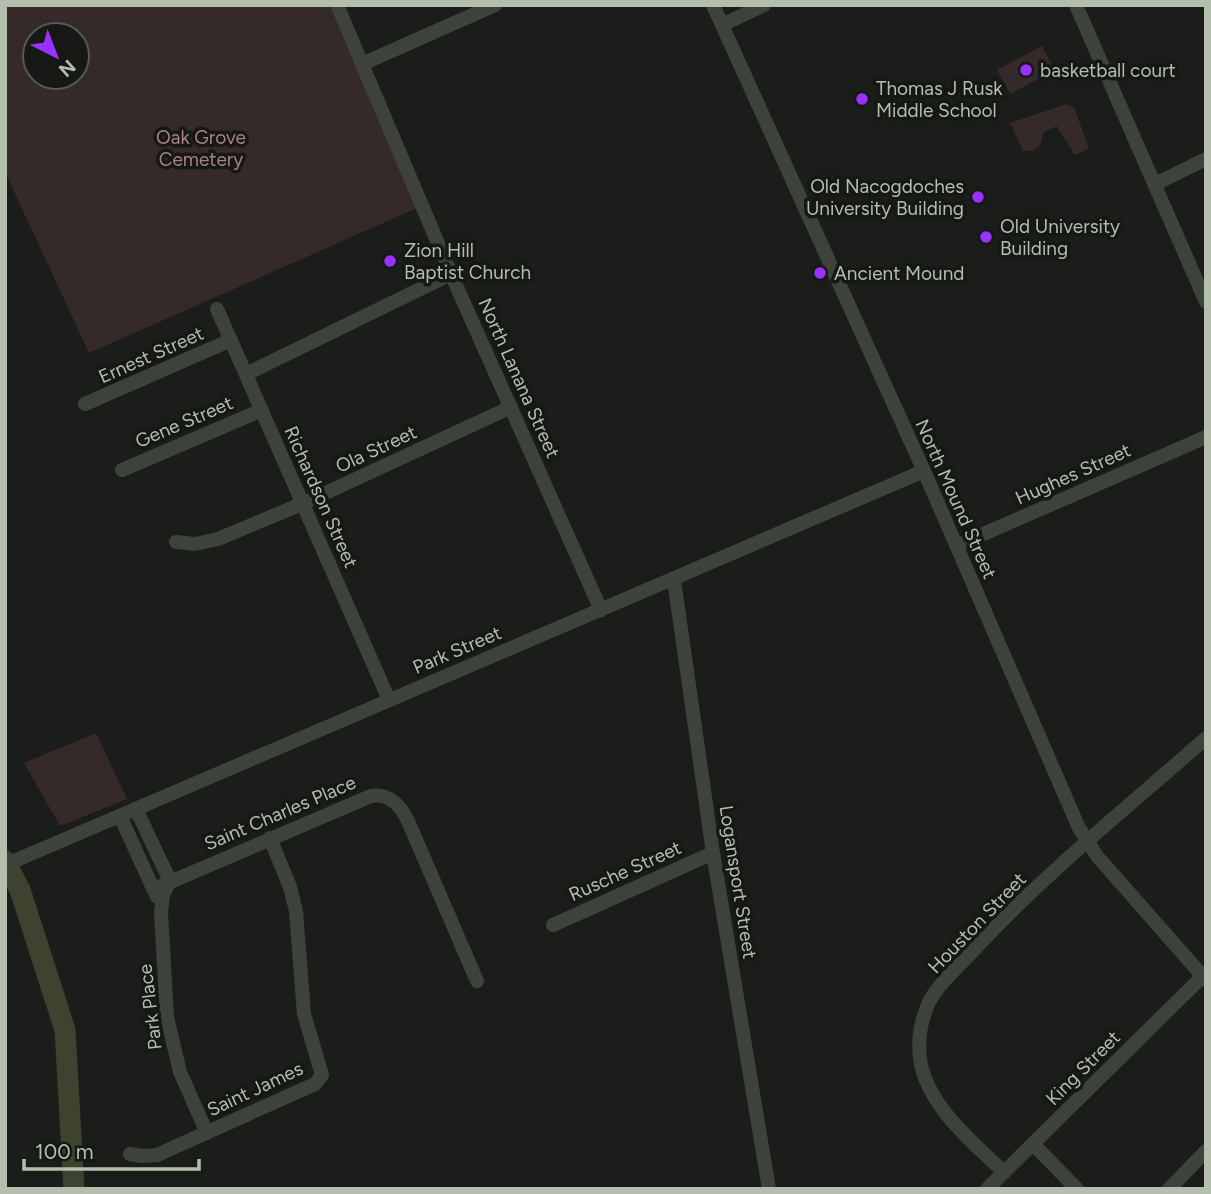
<svg xmlns="http://www.w3.org/2000/svg" width="1211" height="1194" viewBox="0 0 1211 1194" font-family="Figtree,sans-serif">
  <rect width="100%" height="100%" fill="#1b1d1a"/>
  <path fill="#36292a" fill-rule="evenodd" d="M5,5H329L417,208L89,353L5,172ZM35,35H77V77H35Z
    M1042,46L1055,70L1010,94L997,70Z
    M1067,104L1074,107L1089,149L1074,155C1069,143 1062,137 1057,126L1044,132C1040,147 1039,151 1023,151L1010,123Z
    M96,733L127,799L60,826L24,763Z"/>
  <g fill="none" stroke-linecap="round" stroke-linejoin="round">
    <path stroke="#3d432e" stroke-width="21" d="M5,861L20,890L65,1030L74,1189"/>
    <path stroke="#3d433b" stroke-width="14" d="M337,5L451,274L601,610
      M713,5L924,471L1079,828L1097,856L1206,980
      M1076,5L1206,302
      M722,25L764,5
      M362,64L495,5
      M1155,184L1206,159
      M217,309L389,700
      M246,374L451,274
      M85,404L231,340
      M122,470L262,410
      M176,542L195,544L218,539L304,503L511,407
      M956,546L1206,437
      M674,580L713,853L769,1189
      M136,809L170,881L163,895L161,912L167,1017L180,1072L207,1133
      M120,816L157,897
      M5,865L924,471
      M154,889L371,796C389,793 401,806 408,821L477,981
      M553,925L713,853
      M1033,1144L1077,1189
      M130,1154L142,1156L157,1155L315,1084L322,1075L304,1014L296,911L290,887L270,838
      M1004,1173C974,1142 931,1110 921,1065C917,1044 920,1022 929,1002C939,983 959,966 974,950C1045,873 1128,807 1206,738
      M987,1189L1206,973
      M1169,1189L1206,1151"/>
  </g>
  <g fill="#9a31ff" stroke="#161815" stroke-width="2.5">
    <circle cx="1026" cy="70" r="7"/>
    <circle cx="862" cy="99" r="7"/>
    <circle cx="978" cy="197" r="7"/>
    <circle cx="986" cy="237" r="7"/>
    <circle cx="390" cy="261" r="7"/>
    <circle cx="820" cy="273" r="7"/>
  </g>
  <g text-anchor="middle" dominant-baseline="central" stroke-width="7" stroke-linejoin="round" paint-order="stroke">
    <g font-size="19" fill="#b4beac" stroke="#161815" text-anchor="start">
      <text x="1040" y="70">basketball court</text>
      <text x="876" y="88">Thomas J Rusk<tspan x="876" dy="22">Middle School</tspan></text>
      <text x="964" y="186" text-anchor="end">Old Nacogdoches<tspan x="964" dy="22">University Building</tspan></text>
      <text x="1000" y="226">Old University<tspan x="1000" dy="22">Building</tspan></text>
      <text x="404" y="250">Zion Hill<tspan x="404" dy="22">Baptist Church</tspan></text>
      <text x="834" y="273">Ancient Mound</text>
    </g>
    <g font-size="19" fill="#aa8185" stroke="#161815">
      <text x="201" y="137">Oak Grove<tspan x="201" dy="22">Cemetery</tspan></text>
    </g>
    <g font-size="19" fill="#b4beac" stroke="#161815">
      <text transform="translate(151 355) rotate(-24)">Ernest Street</text>
      <text transform="translate(519 378) rotate(66)">North Lanana Street</text>
      <text transform="translate(184 422) rotate(-23)">Gene Street</text>
      <text transform="translate(376 449) rotate(-25)">Ola Street</text>
      <text transform="translate(1073 474) rotate(-24)">Hughes Street</text>
      <text transform="translate(321 497) rotate(66)">Richardson Street</text>
      <text transform="translate(956 499) rotate(66)">North Mound Street</text>
      <text transform="translate(457 650) rotate(-23)">Park Street</text>
      <text transform="translate(280 813) rotate(-23)">Saint Charles Place</text>
      <text transform="translate(625 871) rotate(-24)">Rusche Street</text>
      <text transform="translate(738 882) rotate(81)">Logansport Street</text>
      <text transform="translate(977 923) rotate(-46)">Houston Street</text>
      <text transform="translate(150 1007) rotate(-97)">Park Place</text>
      <text transform="translate(1083 1068) rotate(-45)">King Street</text>
      <text transform="translate(255 1089) rotate(-25)">Saint James</text>
    </g>
  </g>
  <rect width="1211" height="1194" fill="none" stroke="#b4beac" stroke-width="14"/>
  <g transform="translate(56 56) rotate(138)"><circle r="33" fill="#161815" stroke="#555a51" stroke-width="2"/>
  <path d="M0-5L12 26L0 18L-12 26Z" fill="#9a31ff"/>
  <text y="-10" font-size="19" font-weight="bold" text-anchor="middle" fill="#b4beac">N</text>
  </g>
  <path d="M24 1159v10h175v-10" fill="none" stroke="#b4beac" stroke-width="3.5"/>
  <text x="35" y="1159" font-size="21" fill="#b4beac" stroke="#161815" stroke-width="5" paint-order="stroke">100 m</text>
</svg>
